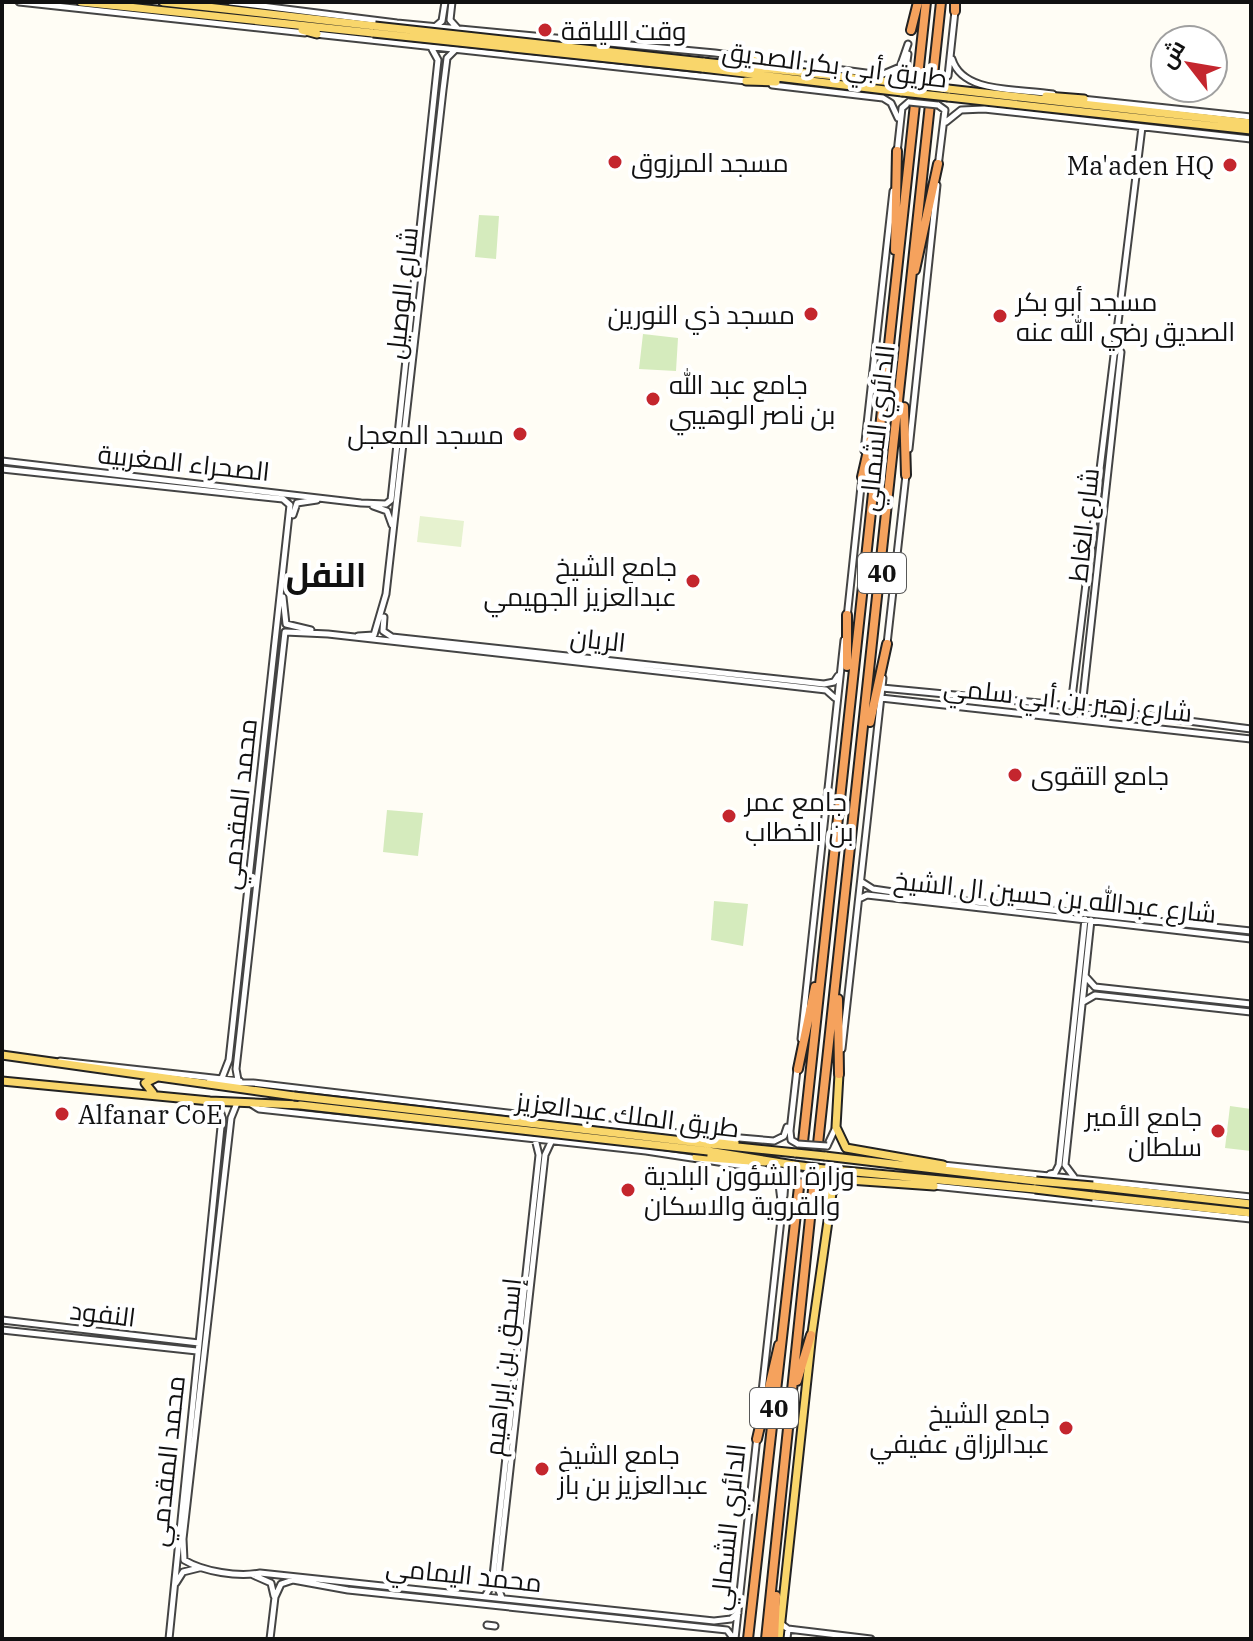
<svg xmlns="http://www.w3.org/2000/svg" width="1253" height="1641" viewBox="0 0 1253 1641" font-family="'IBM Plex Serif',Cairo,serif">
  <rect width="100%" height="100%" fill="#fffdf5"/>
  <path fill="#d5ebbd" d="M479,215L499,216L496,259L475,257Z
    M643,334L678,338L676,371L639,369Z
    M387,810L423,813L418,856L383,852Z
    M714,901L748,904L743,946L711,940Z
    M1230,1106L1251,1109V1151L1225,1148Z"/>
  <path fill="#e6f2cf" d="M420,516L464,521L461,547L417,542Z"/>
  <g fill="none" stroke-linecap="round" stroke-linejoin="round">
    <path stroke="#dbdad3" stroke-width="5" stroke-dasharray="5 2.5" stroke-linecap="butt" d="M432,1123L435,1108"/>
    <path stroke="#dbdad3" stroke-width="8" stroke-dasharray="8 4" stroke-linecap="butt" d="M800,1178L803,1142
      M814,1180L818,1144"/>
    <g stroke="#444" stroke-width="9">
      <path id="minor" d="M19,2L305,33
        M230,2L397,23L715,53L881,75L900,67L908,44
        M452,2L450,20L458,29
        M436,26L442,21L445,2
        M315,34L746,81
        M908,54L906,69L911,75
        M952,59C963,95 1020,88 1053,94
        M940,79L948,76L955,11
        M772,85L883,98L891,103L898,118
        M1082,99L1251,117
        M938,105L945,110L938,167
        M946,122L961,110L984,109L1251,139
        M897,153L902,108L909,102
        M909,449L937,185
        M864,451L893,191
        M2,461L361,503L386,504L391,500L438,60L432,49
        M2,469L283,499L290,505L229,1060L222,1078
        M373,506L387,511L392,525
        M293,515L297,503L317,500
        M283,597L286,624L311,630
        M384,617L383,631L392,637L824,684L834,682L838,676
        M847,618L862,477
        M358,636L374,635L386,594L443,90L447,58L455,50
        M887,644L906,475
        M882,688L1071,706L1251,729
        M881,698L1251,739
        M1071,706L1142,127
        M1082,707L1121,352L1117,347
        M862,882L873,889L927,897L1251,931
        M861,898L867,895L1251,939
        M1086,977L1095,987L1251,1004
        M1083,1002L1095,995L1251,1012
        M801,1039L844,640
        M842,1049L883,678
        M60,1061L240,1081
        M797,1069L790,1131L791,1140L798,1144
        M238,1080L236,1069L285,632L328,634L826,690L835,698
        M209,1082L253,1083L695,1135
        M237,1103L231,1118L183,1539L184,1560C204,1572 238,1577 260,1573L714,1621L731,1619L738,1613
        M251,1104L259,1109L646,1151L764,1169L778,1176L782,1209
        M717,1136L774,1141L784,1136L787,1127
        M827,1146L836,1127
        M943,1165L1251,1197
        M1050,1174L1055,1173L1059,1165L1085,919
        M1074,1177L1065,1165L1091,920
        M823,1178L829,1197
        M934,1186L1251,1219
        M784,1196L785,1181L795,1174
        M2,1320L199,1343
        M2,1330L197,1351
        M760,1410L782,1210
        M253,1575L271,1583L274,1596
        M176,1583L183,1572L199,1568
        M485,1596L492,1585L539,1155L535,1139
        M502,1598L497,1586L545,1155L552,1140
        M780,1623L788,1629L871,1639
        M487,1625L495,1626
        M169,1639L222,1117L219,1107L211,1102
        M270,1639L275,1597L281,1584L293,1580L348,1590L727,1630L734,1639
        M735,1639L757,1436
        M787,1639L788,1629"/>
    </g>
    <g stroke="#222" stroke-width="11">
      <path id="major" d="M81,2L373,33
        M163,2L375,26
        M302,30L317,34
        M749,58L761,64
        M703,62L901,83
        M702,68L902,92
        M746,81L776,82
        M948,89L1251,123
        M1046,96L1084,99
        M948,97L1251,130
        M2,1055L294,1096
        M839,1074L836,1127L846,1148L943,1165
        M2,1081L210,1101L300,1105
        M153,1093L145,1083L157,1077
        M694,1135L735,1143
        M709,1144L796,1153
        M708,1151L794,1165
        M825,1156L1036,1181
        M696,1157L765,1162
        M824,1169L1035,1189
        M1093,1186L1251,1204
        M1093,1196L1251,1213
        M779,1639L812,1333L832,1193L838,1185L849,1180L934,1186"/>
    </g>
    <g stroke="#222" stroke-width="12">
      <path id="highway" d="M955,2V11
        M911,30L918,2
        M895,250L897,151
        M915,270L938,164
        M904,407L906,475
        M862,477L873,429
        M847,666V615
        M870,722L887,644
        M838,999L839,1074
        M798,1069L815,987
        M803,1142L926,2
        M818,1144L941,2
        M797,1381L811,1335
        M757,1439L779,1345
        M748,1639L800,1178
        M766,1639L814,1180
        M774,1639L776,1596"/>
    </g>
    <use href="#minor" stroke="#fff" stroke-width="5"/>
    <use href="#major" stroke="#f9d66b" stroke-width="7"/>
    <use href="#highway" stroke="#f5a25d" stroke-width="8"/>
    <g stroke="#444" stroke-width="9" stroke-linecap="butt">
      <path id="minor-bridge" d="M911,75L940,79
        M909,102L938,105
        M798,1144L827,1146
        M795,1174L823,1178"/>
    </g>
    <g stroke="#222" stroke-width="11" stroke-linecap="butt">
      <path id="major-bridge" d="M375,26L703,62
        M373,33L702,68
        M901,83L948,89
        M902,92L948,97
        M294,1096L709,1144
        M300,1105L708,1151
        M796,1153L825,1156
        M794,1165L824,1169
        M1036,1181L1093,1186
        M1035,1189L1093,1196"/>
    </g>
    <use href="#minor-bridge" stroke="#fff" stroke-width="5"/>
    <use href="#major-bridge" stroke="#f9d66b" stroke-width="7"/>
  </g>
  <g fill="#c4262e" stroke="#fff" stroke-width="3">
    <circle cx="545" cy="30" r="8"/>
    <circle cx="615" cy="162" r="8"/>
    <circle cx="1230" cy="165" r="8"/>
    <circle cx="811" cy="314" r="8"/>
    <circle cx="1000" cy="316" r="8"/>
    <circle cx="653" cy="399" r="8"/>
    <circle cx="520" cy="434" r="8"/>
    <circle cx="693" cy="581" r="8"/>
    <circle cx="1015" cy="775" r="8"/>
    <circle cx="729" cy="816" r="8"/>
    <circle cx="62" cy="1114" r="8"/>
    <circle cx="1218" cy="1131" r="8"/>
    <circle cx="628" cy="1190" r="8"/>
    <circle cx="1066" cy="1428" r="8"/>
    <circle cx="542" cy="1469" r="8"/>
  </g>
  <g text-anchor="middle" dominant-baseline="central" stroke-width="8" stroke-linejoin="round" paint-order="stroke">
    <g fill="#fff" stroke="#585858" stroke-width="2">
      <rect x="858" y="553" width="48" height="40" rx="6"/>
      <rect x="750" y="1388" width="48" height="40" rx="6"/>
    </g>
    <g font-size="24" font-weight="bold" fill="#111">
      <text x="882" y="573">40</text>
      <text x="774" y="1408">40</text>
    </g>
    <g font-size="26" fill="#111" stroke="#fff" text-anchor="start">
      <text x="561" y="30">وقت اللياقة</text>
      <text x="631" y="162">مسجد المرزوق</text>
      <text x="1214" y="165" text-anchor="end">Ma'aden HQ</text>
      <text x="1016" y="301">مسجد أبو بكر<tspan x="1016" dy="30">الصديق رضي الله عنه</tspan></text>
      <text x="795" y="314" text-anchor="end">مسجد ذي النورين</text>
      <text x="669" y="384">جامع عبد الله<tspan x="669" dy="30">بن ناصر الوهيبي</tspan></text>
      <text x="504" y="434" text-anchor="end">مسجد المعجل</text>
      <text x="677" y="566" text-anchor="end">جامع الشيخ<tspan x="677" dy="30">عبدالعزيز الجهيمي</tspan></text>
      <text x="1031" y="775">جامع التقوى</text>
      <text x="745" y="801">جامع عمر<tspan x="745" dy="30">بن الخطاب</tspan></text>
      <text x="78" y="1114">Alfanar CoE</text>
      <text x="1202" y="1116" text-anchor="end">جامع الأمير<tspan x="1202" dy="30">سلطان</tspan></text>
      <text x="644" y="1175">وزارة الشؤون البلدية<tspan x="644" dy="30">والقروية والاسكان</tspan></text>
      <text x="1050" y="1413" text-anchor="end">جامع الشيخ<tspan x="1050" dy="30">عبدالرزاق عفيفي</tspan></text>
      <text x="558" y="1454">جامع الشيخ<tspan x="558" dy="30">عبدالعزيز بن باز</tspan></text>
    </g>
    <g font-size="26" fill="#111" stroke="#fff">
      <text transform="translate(835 64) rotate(7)">طريق أبي بكر الصديق</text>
      <text transform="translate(401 293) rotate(-84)">شارع الوصيل</text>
      <text transform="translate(876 428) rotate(-84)">الدائري الشمالي</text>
      <text transform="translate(184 462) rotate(6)">الصحراء المغربية</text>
      <text transform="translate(1083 525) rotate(-84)">شارع الغاط</text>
      <text transform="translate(598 639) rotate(6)">الريان</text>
      <text transform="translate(1068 699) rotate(6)">شارع زهير بن أبي سلمي</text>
      <text transform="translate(238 804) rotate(-84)">محمد المقدمي</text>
      <text transform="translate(1055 896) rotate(6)">شارع عبدالله بن حسين ال الشيخ</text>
      <text transform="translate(628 1114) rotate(7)">طريق الملك عبدالعزيز</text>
      <text transform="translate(103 1313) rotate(7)">النفود</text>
      <text transform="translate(502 1367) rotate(-84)">إسحق بن إبراهيم</text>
      <text transform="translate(166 1461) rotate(-84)">محمد المقدمي</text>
      <text transform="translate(727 1527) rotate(-84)">الدائري الشمالي</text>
      <text transform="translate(464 1574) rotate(6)">محمد اليمامي</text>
    </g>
    <g font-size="34" font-weight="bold" fill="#111" stroke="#fff">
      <text x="326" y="574">النفل</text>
    </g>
  </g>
  <rect width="1253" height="1641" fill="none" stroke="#111111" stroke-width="8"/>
  <g transform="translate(1189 64) rotate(301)"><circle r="38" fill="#ffffff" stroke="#a0a0a0" stroke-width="2"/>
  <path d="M0-6L14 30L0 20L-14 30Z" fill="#c4262e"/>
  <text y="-12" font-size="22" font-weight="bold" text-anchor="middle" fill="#111111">ش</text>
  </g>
</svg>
